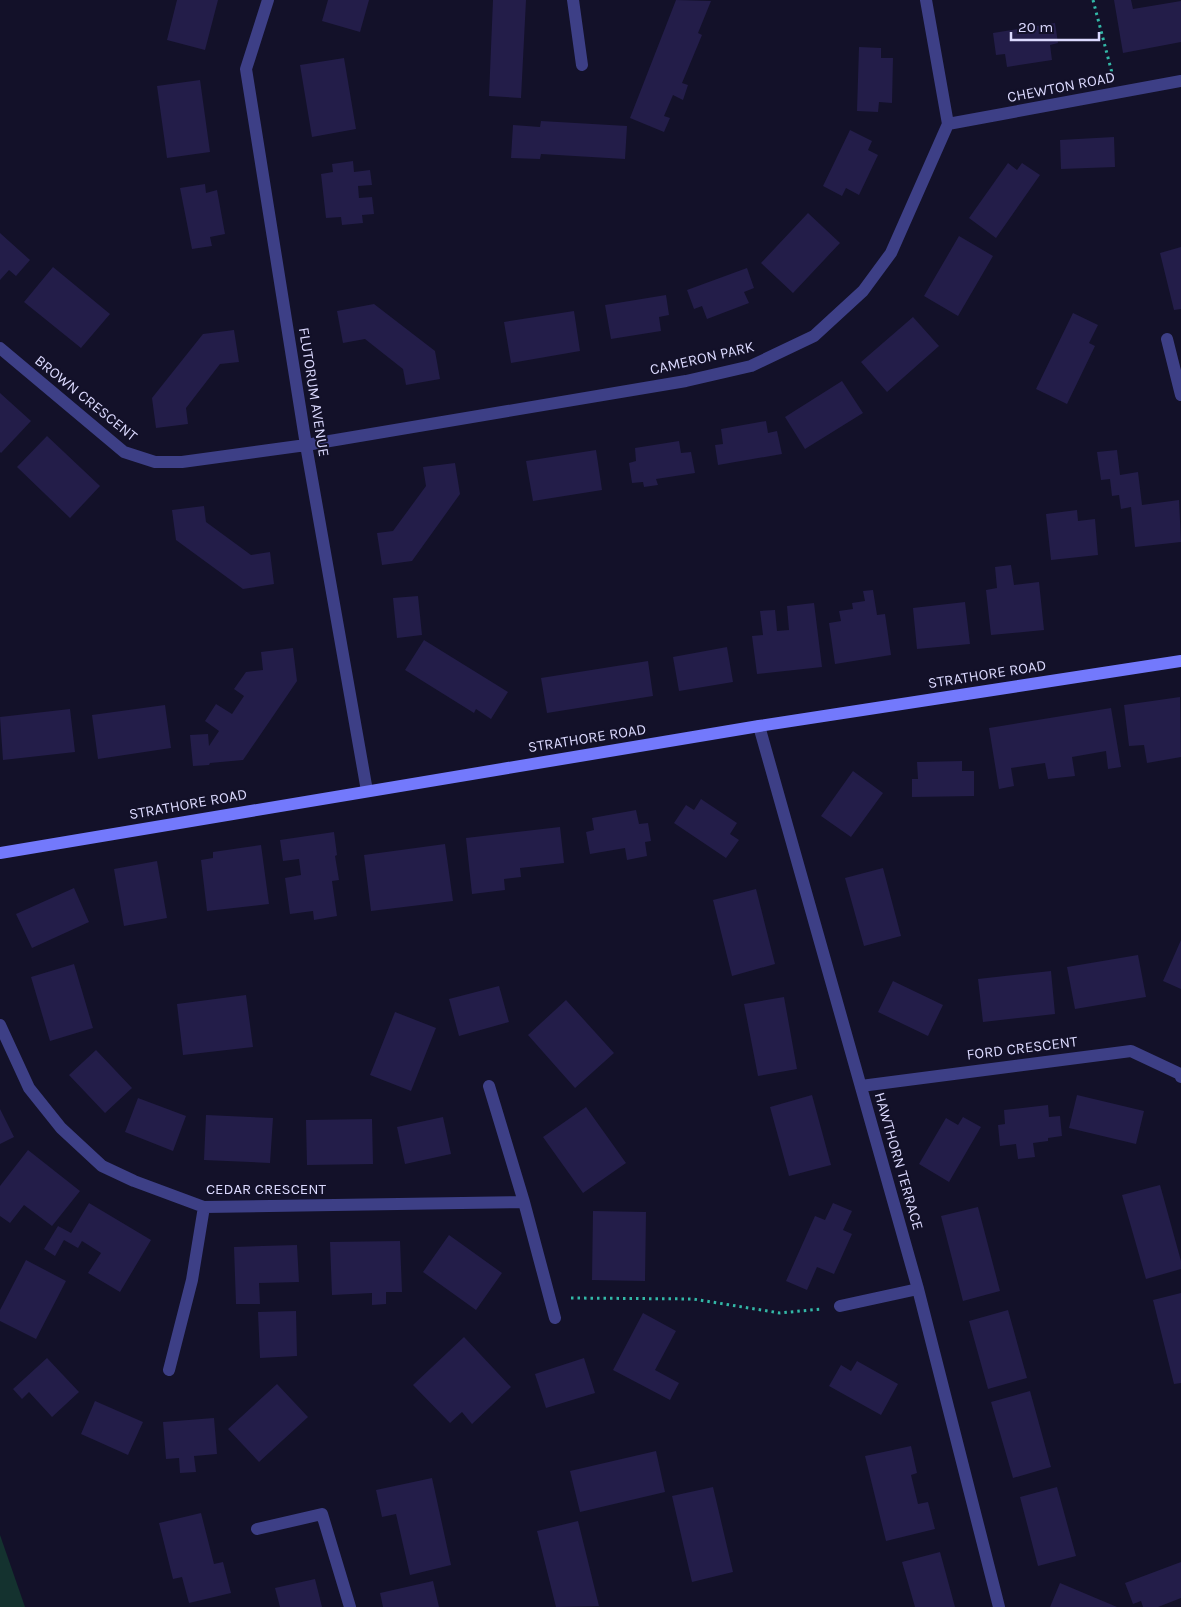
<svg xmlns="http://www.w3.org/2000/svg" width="1181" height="1607" viewBox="0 0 1181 1607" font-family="Karla,sans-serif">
  <rect width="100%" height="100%" fill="#131129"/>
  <path fill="#14322f" d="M0,1535L25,1607H0Z"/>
  <path fill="#231d49" d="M177,0H218L205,50L167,40Z
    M328,0H369L360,32L322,21Z
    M493,0H526L521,98L489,96Z
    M676,0L711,1L698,33L702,35L682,83L688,85L683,100L673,95L664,116L670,118L664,132L630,118Z
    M1114,0H1131L1133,9L1181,1V42L1123,53Z
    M1055,23L1058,43L1050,45L1052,60L1007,67L1005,54L996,55L993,33Z
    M859,47L881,48V58H893L892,103L879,102L878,112L857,111Z
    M344,58L356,129L312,137L300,65Z
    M200,80L210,152L167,158L157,86Z
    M541,121L627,126L625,159L541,154L540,159L511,158L513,125L540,127Z
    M850,130L872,141L868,150L878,155L859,195L846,188L842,196L823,186Z
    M1114,137L1115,167L1061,169L1060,140Z
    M353,161L354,172L370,170L372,185L358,186L359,198L372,197L374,214L362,215L363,223L342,225L341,217L326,218L321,174L333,172L332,164Z
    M1008,163L1017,170L1022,163L1040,175L996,238L969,218Z
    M205,184L206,193L217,190L225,234L210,237L212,246L192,249L180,188Z
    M808,213L840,243L793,293L761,263Z
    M0,233L30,260L16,276L9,270L0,280Z
    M959,236L993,256L958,316L924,296Z
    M1181,247V309L1174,310L1160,253Z
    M53,267L110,314L81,348L24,302Z
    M747,268L754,288L744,292L749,303L707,319L702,306L694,309L687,290Z
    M666,295L669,315L659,317L661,331L611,339L605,305Z
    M374,304L435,351L440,379L406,385L403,369L365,339L343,343L337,311Z
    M574,311L580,351L511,363L504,322Z
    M1073,313L1098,325L1089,343L1095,346L1067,404L1036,389Z
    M913,317L939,346L887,392L861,362Z
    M234,330L239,362L220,364L186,408L188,424L156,428L152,398L203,334Z
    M842,381L863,413L805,449L785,417Z
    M0,393L31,421L1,453L0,452Z
    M766,421L768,433L777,431L782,454L718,465L715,445L723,444L721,429Z
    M47,436L100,486L70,518L17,467Z
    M679,441L681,453L691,452L695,473L656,479L658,485L644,487L643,482L632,483L629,463L636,461L635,448Z
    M596,450L602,490L533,501L526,461Z
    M1117,450L1120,475L1138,472L1142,505L1179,500L1181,542L1135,547L1131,507L1121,509L1119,495L1112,496L1110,479L1101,480L1097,452Z
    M455,463L460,494L412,561L382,565L377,533L393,531L426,486L423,467Z
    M204,506L206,522L251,555L270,552L274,584L243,589L176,540L172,510Z
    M1077,510L1078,521L1095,519L1098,555L1051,560L1046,514Z
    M1011,565L1014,585L1039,582L1044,630L991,635L986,590L997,588L995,567Z
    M873,590L877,615L885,614L891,655L835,664L829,623L841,621L839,611L853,609L852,603L865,601L863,591Z
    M418,596L422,635L397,638L393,598Z
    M965,602L970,644L917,649L913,608Z
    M814,603L822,667L757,674L752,636L763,635L760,611L775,610L777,631L789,630L787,606Z
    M424,640L508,692L491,719L476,709L474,713L405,670Z
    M727,647L733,682L679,691L673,657Z
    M293,648L297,681L243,760L210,763L209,765L193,766L190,735L208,734L209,746L219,731L205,721L216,704L232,714L244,696L234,689L246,672L263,670L261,652Z
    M648,661L653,696L547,713L541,678Z
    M1180,697L1181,757L1147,763L1144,745L1129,746L1124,705Z
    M165,705L171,748L98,759L92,715Z
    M1111,708L1121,767L1108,769L1106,751L1072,757L1075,776L1048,779L1045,763L1011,768L1014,786L999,789L989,728Z
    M70,709L75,752L3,760L0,717Z
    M962,761V771H974V796L912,797V779H918L917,762Z
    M853,771L883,793L851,837L821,816Z
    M701,799L737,823L730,834L739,840L726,858L674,823L686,805L694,810Z
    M636,810L639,824L648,823L651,841L645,842L647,856L627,860L625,848L590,854L586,832L594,830L592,818Z
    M560,827L564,863L520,868L521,877L504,879L505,890L472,894L466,838Z
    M334,832L337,855L335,856L339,880L332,881L337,916L314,920L313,911L290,914L285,878L301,875L299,859L283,861L280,840Z
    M445,844L453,901L371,911L364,855Z
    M261,845L269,904L207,911L201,860L213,858V852Z
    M157,861L167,918L124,926L114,869Z
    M883,868L901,936L864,946L845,878Z
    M74,888L89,922L32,948L16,914Z
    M756,889L775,964L732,976L713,900Z
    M1181,940V989L1163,981Z
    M1138,955L1146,997L1075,1009L1067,967Z
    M74,964L93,1028L50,1041L31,977Z
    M1051,971L1055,1014L983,1022L978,979Z
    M893,981L943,1005L928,1036L878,1012Z
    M499,986L509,1022L459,1036L449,999Z
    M246,995L253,1047L183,1055L177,1004Z
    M784,997L797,1069L758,1076L744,1004Z
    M566,1000L614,1053L575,1088L528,1035Z
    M395,1012L436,1028L411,1091L370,1075Z
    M96,1050L132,1088L105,1113L69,1075Z
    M812,1095L831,1165L789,1176L770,1107Z
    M1077,1095L1144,1111L1136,1144L1069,1128Z
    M138,1098L186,1116L173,1151L125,1132Z
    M1048,1105L1049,1117L1060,1116L1062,1136L1048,1138V1141L1033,1143L1035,1157L1018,1159L1016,1144L1000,1146L998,1125L1005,1124L1004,1110Z
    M586,1107L626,1163L583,1193L543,1137Z
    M0,1109L14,1137L0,1144Z
    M206,1115L273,1118L270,1163L204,1160Z
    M443,1117L451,1154L405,1164L397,1127Z
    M963,1117L981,1127L949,1182L919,1164L946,1118L958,1125Z
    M372,1119L373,1164L307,1165L306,1120Z
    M28,1150L80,1191L52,1226L24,1205L10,1223L0,1216V1186Z
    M1160,1185L1181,1261V1269L1146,1279L1122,1195Z
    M89,1203L151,1240L120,1292L88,1273L101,1253L82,1241L78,1248L64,1240L55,1256L44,1249L58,1226L71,1233Z
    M833,1203L852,1211L843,1230L852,1234L834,1274L817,1267L807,1290L786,1281L815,1216L825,1220Z
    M978,1207L1000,1291L963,1301L941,1216Z
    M593,1211L646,1212L645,1281L592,1280Z
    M449,1235L502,1273L476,1310L423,1272Z
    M400,1241L402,1292H386V1304L372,1305V1293L332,1295L330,1242Z
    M297,1245L299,1282L259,1283L260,1304H236L234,1247Z
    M26,1260L66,1281L36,1339L0,1321V1310Z
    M1181,1293V1383L1174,1384L1153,1300Z
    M1008,1310L1027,1378L988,1389L969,1321Z
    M296,1311L297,1356L260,1358L258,1312Z
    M643,1313L676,1331L655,1370L679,1383L670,1400L613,1370Z
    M464,1337L511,1387L472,1424L462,1412L450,1423L413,1385Z
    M47,1358L79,1392L52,1417L29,1392L22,1399L13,1389Z
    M584,1358L595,1393L546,1408L535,1374Z
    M857,1361L898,1384L881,1415L829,1386L841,1365L851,1371Z
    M277,1384L308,1417L259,1462L228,1429Z
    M1030,1391L1051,1467L1013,1478L991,1402Z
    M95,1401L143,1422L128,1455L81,1434Z
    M214,1418L217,1454L194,1456L196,1472L180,1473L179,1458L166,1459L163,1422Z
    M911,1446L917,1473L911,1475L918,1504L928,1502L935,1529L886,1541L865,1456Z
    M656,1451L665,1492L580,1512L570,1471Z
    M432,1478L451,1565L410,1575L396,1514L382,1517L376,1490Z
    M713,1487L733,1572L692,1582L672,1496Z
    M1057,1487L1076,1556L1038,1566L1020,1497Z
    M201,1513L214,1564L223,1562L231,1593L189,1603L182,1577L173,1579L159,1523Z
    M578,1521L599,1606L556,1607L537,1531Z
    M940,1552L955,1607H915L902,1562Z
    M1181,1562V1598L1158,1607H1143L1141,1601L1133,1604L1125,1583Z
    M315,1579L322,1607H280L275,1588Z
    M433,1581L439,1607H383L380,1593Z
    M1060,1583L1117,1607H1050Z"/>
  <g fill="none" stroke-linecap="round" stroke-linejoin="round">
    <path stroke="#33b8a7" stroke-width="3" stroke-dasharray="2.5 4" stroke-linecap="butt" d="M1093,0L1112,73
      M571,1298L693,1299L780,1313L821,1309"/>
    <path stroke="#3d3f86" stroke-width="12" d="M1167,339L1181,395"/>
    <path stroke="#3d3f86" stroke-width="12" d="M268,0L246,69L306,445L367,791
      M573,0L582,65
      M948,124L1181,81
      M0,348L124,452L155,462H182L306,445L686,381L751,366L814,336L863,291L891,253L948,124L926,0
      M759,726L918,1289L999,1607
      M0,1025L29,1088L61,1128L102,1166L134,1181L204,1207L524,1202
      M489,1086L524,1202L555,1318
      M861,1086L1131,1051L1180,1074L1181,1077
      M840,1306L918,1289
      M169,1370L192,1280L204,1207
      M257,1529L322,1514L350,1607"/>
    <path stroke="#7379fc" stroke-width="12" d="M0,853L759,726L1181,661"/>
  </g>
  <g text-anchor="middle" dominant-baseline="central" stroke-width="4" stroke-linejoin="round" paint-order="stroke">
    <g font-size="15" fill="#dbd9fe" stroke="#131129">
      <text transform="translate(1061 87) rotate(-11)">CHEWTON ROAD</text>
      <text transform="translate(702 358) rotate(-13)">CAMERON PARK</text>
      <text transform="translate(314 392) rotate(81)">FLUTORUM AVENUE</text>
      <text transform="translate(86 398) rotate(39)">BROWN CRESCENT</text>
      <text transform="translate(987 674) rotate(-9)">STRATHORE ROAD</text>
      <text transform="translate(587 738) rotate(-9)">STRATHORE ROAD</text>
      <text transform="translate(188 804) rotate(-10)">STRATHORE ROAD</text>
      <text transform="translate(1022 1048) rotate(-7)">FORD CRESCENT</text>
      <text transform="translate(899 1161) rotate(74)">HAWTHORN TERRACE</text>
      <text x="266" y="1189">CEDAR CRESCENT</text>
    </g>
  </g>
  <path d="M1011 32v8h88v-8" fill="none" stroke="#dbd9fe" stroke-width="2.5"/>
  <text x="1018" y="32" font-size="15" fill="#dbd9fe" stroke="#131129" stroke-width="4" paint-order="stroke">20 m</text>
</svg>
